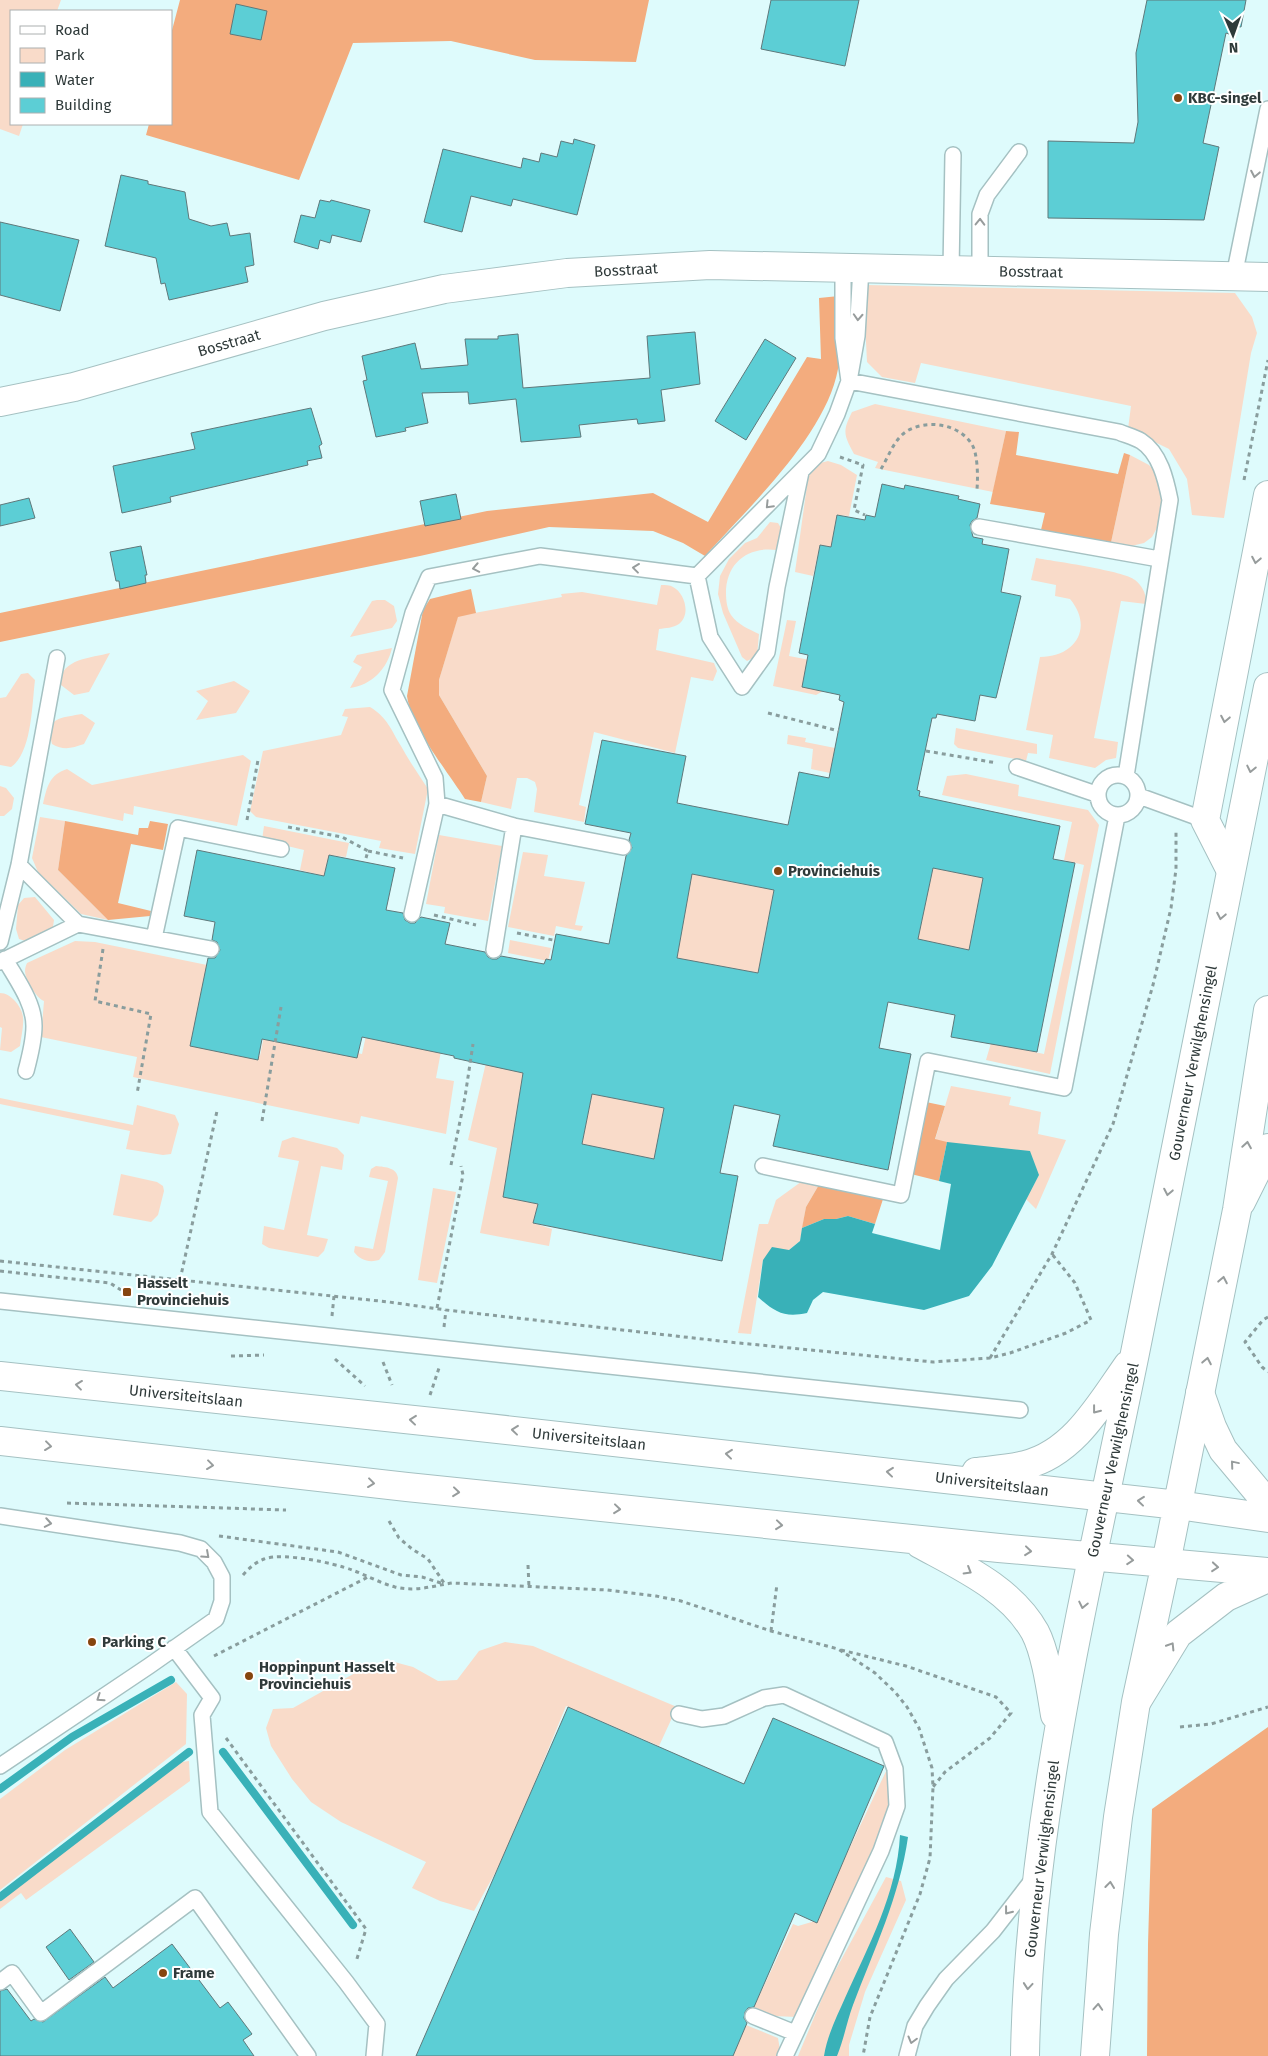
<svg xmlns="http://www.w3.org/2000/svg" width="1268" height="2056" viewBox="0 0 1268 2056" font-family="'Fira Sans',sans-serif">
  <rect width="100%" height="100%" fill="#defbfc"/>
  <path fill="#f9dbc9" d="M0,0H61L57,11H11V124H23L19,136L0,129Z
    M867,285L1235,293L1252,317L1257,333L1251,353L1224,518L1192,515L1187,479L1169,449L1128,429L1131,406L921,363L915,383L882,377L867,362L865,322Z
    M875,404L1006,431L993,492L875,468L878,462L854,454C844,435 842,432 852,412Z
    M1130,455L1149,465L1158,475L1165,497L1158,526L1152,537L1144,543L1123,548L1110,547Z
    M828,461L841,465L857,475L849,516L837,515L831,547L820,545L813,576L795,572L809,471L816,464Z
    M770,522L778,523L781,528L777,550C748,546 726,563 726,593C726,600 727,609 731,615C738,625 749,629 759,634L757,656L747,661L742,657L723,613L718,594L720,576L729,559L745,543L757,538Z
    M1036,558C1053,561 1125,571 1135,580C1142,585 1147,595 1146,604L1121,601L1094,738L1118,742L1116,758L1106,760L1095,768L1049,758L1053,735L1026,730L1040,657C1075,657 1094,628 1070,599L1055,596L1056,585L1031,580Z
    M661,585C665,585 670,585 673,587C685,593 691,615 679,624C673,628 666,628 659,629L656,650L714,663L717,671L713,681L691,677L675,753L594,732L579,805L586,807L584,822L534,812L537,789L535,782L527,778H517L511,809L481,802L487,776L439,695V680L458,616L562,597L561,594L582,592L657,605Z
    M377,600H385L394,606L397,621L392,628L350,637L372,601Z
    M787,620L796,621L789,656L810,660L825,690L816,695L773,686Z
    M392,648C387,669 372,685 350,688L362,667L353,662L357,655Z
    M110,653L89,692L74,695L61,685C58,659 91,658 110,653Z
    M28,673L35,680C32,704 32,753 11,767L0,765V698L6,697L21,674Z
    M234,681L250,691L236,713L196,720L208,701L196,691Z
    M370,707C388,718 391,730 401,746C409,761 419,775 428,789L415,854L379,848L381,841L256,817L250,811L263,751L341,735L348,717L342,716L345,709Z
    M82,714L95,723L84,744C72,748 64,751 52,744C45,717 60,718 82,714Z
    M956,728L1037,744V754L1028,753L1026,761L958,748L954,744Z
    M788,735L806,738L805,742L835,748L830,773L811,769L813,749L787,744Z
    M243,755L251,761L237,826L134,806L133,815L124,813L123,821L43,804C47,787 49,775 67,769L92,785Z
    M966,774L1019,785L1018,796L1088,810L1099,825L1050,1074L986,1060L991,1043L1044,1054L1084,865L1064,860L1072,822L942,795L947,776Z
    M0,786L6,788L14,798L12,809L4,816H0Z
    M40,817L65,821L58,870L108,920L81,914L38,872L32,858Z
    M264,826L349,843L346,857L329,855L324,876L300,870L304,850L262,840Z
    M439,835L502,846L488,921L444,913L445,907L426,904Z
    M523,852L548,855L544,876L585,882L575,925L583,926L581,931L556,926L554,936L508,927Z
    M933,868L983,878L969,950L918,939Z
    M692,874L774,890L758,973L677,958Z
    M35,897L54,920L53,927L42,935L25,941L19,939L16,929L18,905L24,898Z
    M510,940L551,948L548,961L508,953Z
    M75,941L95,942L207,965L192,1041L260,1056L270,1005L293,1040L362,1054L367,1031L442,1046L436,1078L454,1081L446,1134L361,1116L359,1124L133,1077L137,1057L41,1037L44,1001C36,998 25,979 25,971C25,968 26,965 27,963Z
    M0,993C11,993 22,1007 23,1017C24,1026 21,1037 20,1046L11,1052L0,1050L2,1028L0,1027Z
    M491,1041L527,1048L503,1197L538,1204L533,1223L552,1229L549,1246L480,1233L497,1148L468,1140Z
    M951,1086L1011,1097L1009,1105L1041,1112L1038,1134L1066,1140L1036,1209L1026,1199L1039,1175L935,1140Z
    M592,1094L664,1108L654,1159L582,1144Z
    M0,1098L133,1125L137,1105L175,1115L179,1124L171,1154L163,1155L126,1149L130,1131L0,1104Z
    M293,1137L337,1148L344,1155L342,1170L321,1166L307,1235L328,1239L324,1251L318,1257L269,1248L262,1244L264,1226L284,1230L299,1161L278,1157L282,1141Z
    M376,1166C386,1167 397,1168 398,1178L385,1252L379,1260C369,1263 360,1260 354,1252L355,1246L373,1249L388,1181L369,1177L371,1169Z
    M121,1174L157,1182L163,1186L164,1191L158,1215L151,1222L113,1215Z
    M805,1179L820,1183L806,1207L800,1241L789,1250L763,1260L751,1334L738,1333L759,1224H768L776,1200Z
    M433,1188L456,1192L437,1283L418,1280Z
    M505,1642L533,1646L677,1707L659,1746L566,1706L505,1855L474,1911L440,1901L412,1888L426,1862L341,1822L311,1802L292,1779L271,1746L266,1728L273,1709L293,1708L355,1673L387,1660L413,1667L438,1681L457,1680L479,1651Z
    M176,1682L187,1694L186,1744L0,1890V1799L65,1750Z
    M189,1761L190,1781L26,1900L21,1893L0,1909V1900L182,1762Z
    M888,1767L892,1811L796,2017L773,2016L753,2009L793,1924L798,1926L815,1921Z
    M886,1877L901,1881L906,1900L865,1992L849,2045V2056H798L828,1984Z
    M746,2025L778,2038L781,2056H733Z"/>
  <path fill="#f3ac7e" d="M180,0H649L636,62L535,60L451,41L353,43L299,180L146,135L149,124H171V34Z
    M839,296C839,316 842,350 838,369C826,435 749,507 705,556L683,543L653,531L549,527L420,556L0,642V613L487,511L653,493L708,522L807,357L821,359L819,298Z
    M1006,431L1019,432L1016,455L1118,474L1124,453L1130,455L1110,547L1040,534L1045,513L990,504Z
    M471,589L476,613L458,617L439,680V695L487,776L481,802L465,799C448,772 411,727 407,696L423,610L430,599Z
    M65,821L138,835L139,828H148L150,821L168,824L163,850L131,844L118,903L151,911L150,916L108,920L58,870Z
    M926,1102L945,1106L935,1139L947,1142L939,1181L911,1174Z
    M820,1183L884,1196L875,1224L848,1216L836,1219H824L802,1228L806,1207Z
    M1268,1727V2056H1147L1148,1944L1152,1809Z"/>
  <path fill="#39b1b8" d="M947,1142L1030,1151L1039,1175L992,1266L969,1296L924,1310L823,1292L813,1300L807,1313C784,1318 775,1312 758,1297L763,1260L772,1247L789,1250L800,1241L802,1228L824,1219H836L848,1216L875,1224L872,1233L940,1250L951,1184L939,1181Z
    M900,1835L908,1837C900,1895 874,1950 853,2005C847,2021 844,2039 837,2056H824C827,2036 837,2016 845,1998C868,1946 897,1894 900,1835Z"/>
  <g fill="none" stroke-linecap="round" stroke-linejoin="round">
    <path stroke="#39b1b8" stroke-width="8" d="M223,1752L353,1925
      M0,1789L72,1737L171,1680
      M0,1897L189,1752"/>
  </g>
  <path fill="#5cced5" stroke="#5f787a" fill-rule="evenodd" d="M771,0H859L845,66L761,49Z
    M1147,0H1246L1241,27L1234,26L1232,35L1226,33L1203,143L1219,147L1204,220L1048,218V141L1134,143L1138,122L1136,53Z
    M236,4L267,11L261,40L230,34Z
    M574,139L595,145L577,215L513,199L511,206L471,196L462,232L424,222L443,149L521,168L523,158L539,162L541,153L557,157L561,141L573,144Z
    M121,175L148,181V184L185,192L189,219L211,226L227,223L230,236L250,233L254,265L245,267L248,282L169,300L165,283L161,284L156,258L105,246Z
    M320,200L330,202L331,200L370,210L361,242L332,235L330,243L320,240L318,249L294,242L301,215L315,218Z
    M0,222L79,240L60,311L0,295Z
    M695,332L700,384L661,390L665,421L638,424L637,419L579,425L581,437L521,442L516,399L469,404L468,392L422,393L428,423L405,428L406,431L376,437L363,381L367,380L362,356L415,343L421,369L468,365L465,339H498V336L518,334L523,388L650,378L647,336Z
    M765,339L796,358L746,440L715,421Z
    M311,408L322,444L319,446L322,458L307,461L308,465L170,497L171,502L122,513L113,466L195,449L191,433Z
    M882,484L904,489L905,485L959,496L958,499L980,504L977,518L972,521L970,525L973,537L983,539L982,544L1009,549L1001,592L1021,596L996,698L980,695L975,721L937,714L936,718H932L917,790L920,791L919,796L1060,826L1053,859L1075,863L1037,1052L951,1037L955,1015L888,1002L879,1048L911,1054L888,1170L773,1146L780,1115L734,1105L720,1173L738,1176L722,1261L533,1223L538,1204L503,1197L523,1073L454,1058V1056L362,1037L357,1058L262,1039L258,1060L190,1046L208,958H215L220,950L217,942L212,940L215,922L184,916L197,850L324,876L329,855L395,868L386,910L403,913L405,920L410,923H415L421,917L450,923L445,944L485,952L488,957L492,959H497L501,956L544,964L546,959L551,960L556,934L609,944L626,856L632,848L629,840L631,833L585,824L602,740L686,756L677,803L788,825L799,772L829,778L844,702L839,700L840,695L802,687L808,655L799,653L820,545L831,547L837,515L865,520L866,515L875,517ZM933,868L983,878L969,950L918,939ZM692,874L774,890L758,973L677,958ZM592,1094L664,1108L654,1159L582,1144Z
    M456,494L461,519L425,526L420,501Z
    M29,498L35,518L0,526V505Z
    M141,546L147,575H145L146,583L120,589L119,581H116L110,552Z
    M568,1707L744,1784L773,1718L884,1766L817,1923L795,1913L754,2007L748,2008L745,2012L744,2018L747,2023L733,2056H416Z
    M70,1929L94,1962L69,1980L46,1947Z
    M172,1944L220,2008L228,2002L252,2034L243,2040L254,2056H0V1991L7,1989L31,2021L34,2019L43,2022L105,1977L113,1988Z"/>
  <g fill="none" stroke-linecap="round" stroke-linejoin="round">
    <g stroke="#a5c1c2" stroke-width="18">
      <path id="lane" d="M843,267V338L849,381L1119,432C1126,435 1134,437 1141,441C1160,453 1166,480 1170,500L1126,776
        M951,270L953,155
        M980,271V214L987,195L1019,152
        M1234,276L1268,109
        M979,527L1159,559
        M697,576L710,637L742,687L767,652L777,587L801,472
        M1017,767L1096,794
        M1098 795a20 20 0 1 1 40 0a20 20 0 1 1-40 0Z
        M1139,796L1205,820
        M623,847L514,826L437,804L435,778L392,690L413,613L429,577L540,556L697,576L818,454L837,414L849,381L857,336L861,268
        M412,914L437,804
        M78,924L211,949
        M154,938L178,828L281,849
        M0,942L19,865L57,658
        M494,950L514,826
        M5,959C16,979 34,1002 34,1026C34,1041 30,1056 26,1071
        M0,962L78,924L19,865
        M763,1166L901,1195L928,1061L1064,1088L1117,816
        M0,1301L1020,1410
        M0,1516L180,1543L201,1549L214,1562L222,1577V1601L216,1619L149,1666L0,1766
        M174,1648L212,1698L202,1715L210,1812L346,1982L377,2024L374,2056
        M679,1714L702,1719L724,1716L764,1698L784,1695L885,1742L895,1769L897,1806L881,1851L785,2056
        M0,1982L12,1973L41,2013L195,1898L308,2056
        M753,2016L795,2033
        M907,2056L915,2026L927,2006L946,1979L993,1931L1034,1878"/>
    </g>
    <g stroke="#a5c1c2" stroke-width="30">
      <path id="street" d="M0,402L74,387L324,316L444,289L567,273L710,265L1268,277
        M1230,869L1205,820L1268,495
        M1241,1202L1268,1148"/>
    </g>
    <g stroke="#a5c1c2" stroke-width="30">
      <path id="secondary" d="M1200,1393L1212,1427L1223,1450L1259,1493L1268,1499
        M1178,1505L1268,1518
        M1166,1563L1268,1572
        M1137,1701L1178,1634L1226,1597L1268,1578"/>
    </g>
    <g stroke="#a5c1c2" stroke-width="30">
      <path id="highway" d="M0,1376L461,1425L1178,1505
        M0,1441L407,1487L999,1548L1166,1563
        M976,1472C992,1470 1009,1469 1025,1465C1074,1453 1101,1403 1128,1365
        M920,1544C962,1567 1011,1589 1035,1632C1046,1653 1051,1691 1055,1715
        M1025,2056C1029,1818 1088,1585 1135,1353C1181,1131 1222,909 1268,687
        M1095,2056L1104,1934L1118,1817L1136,1702L1166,1563L1237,1210L1268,1010"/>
    </g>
    <path stroke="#899d9d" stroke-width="3" stroke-dasharray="4 4" stroke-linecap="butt" d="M840,457L863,465L854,510L865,515
      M881,469C889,456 894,439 907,431C927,419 958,424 971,443C978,452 978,478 977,489
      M1244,480L1268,360
      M768,713L839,731
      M926,751L997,763
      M247,820L258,760
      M288,827L342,837L368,851L366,858
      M368,851L403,858
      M434,915L476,925
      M517,933L553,940
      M103,949L95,1001L151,1014L137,1094
      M262,1121L281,1007
      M451,1165L465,1097L473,1044
      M0,1261L389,1302L446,1310L729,1342L933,1362L990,1358L1010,1353L1066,1333L1091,1320L1075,1283L1052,1254
      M0,1271L110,1283L121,1290
      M180,1280L217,1111
      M437,1308L463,1175L461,1166
      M332,1316L334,1296
      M1268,1317L1263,1320L1245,1342L1262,1367L1268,1372
      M444,1327L446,1310
      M231,1356L264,1355
      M990,1358L1052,1254L1113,1124L1153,985L1171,908L1176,869V832
      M335,1359L365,1386
      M383,1362L392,1385
      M430,1395L439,1368
      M67,1503L286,1510
      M389,1521L399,1538L412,1549L428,1559L444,1583
      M219,1536L338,1552L401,1575L422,1577L444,1584
      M528,1565L529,1587
      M243,1575C249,1568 256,1562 264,1559C282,1552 334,1563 352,1570C366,1575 380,1583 395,1587C416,1592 432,1586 452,1583L607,1590L656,1596L681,1601L771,1631L838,1649L860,1663L875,1673L895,1692L907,1707L919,1728L932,1768L933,1787L930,1858L920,1894L870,2017L863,2056
      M771,1631L777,1584
      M841,1650L906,1666L996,1697L1011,1713L990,1738L945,1772L933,1787
      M214,1656L368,1577
      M1180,1727L1211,1724L1268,1707
      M226,1738L366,1929L356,1962"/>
    <use href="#lane" stroke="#fff" stroke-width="15"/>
    <use href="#street" stroke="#fff" stroke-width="28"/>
    <use href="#secondary" stroke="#fff" stroke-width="28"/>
    <use href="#highway" stroke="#fff" stroke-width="28"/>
  </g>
  <defs><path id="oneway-chevron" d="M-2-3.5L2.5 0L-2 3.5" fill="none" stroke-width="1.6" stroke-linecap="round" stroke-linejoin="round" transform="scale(1.25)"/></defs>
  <g stroke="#979c9c">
    <use href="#oneway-chevron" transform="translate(1255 174) rotate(101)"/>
    <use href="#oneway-chevron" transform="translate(980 222) rotate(-89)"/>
    <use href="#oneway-chevron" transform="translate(858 317) rotate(93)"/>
    <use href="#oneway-chevron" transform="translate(769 505) rotate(134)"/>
    <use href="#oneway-chevron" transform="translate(1256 560) rotate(101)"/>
    <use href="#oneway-chevron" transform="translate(476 568) rotate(169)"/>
    <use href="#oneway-chevron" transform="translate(636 568) rotate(-173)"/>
    <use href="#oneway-chevron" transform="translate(1225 719) rotate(101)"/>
    <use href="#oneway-chevron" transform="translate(1251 769) rotate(102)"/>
    <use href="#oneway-chevron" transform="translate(1221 916) rotate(101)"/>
    <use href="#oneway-chevron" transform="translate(1247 1145) rotate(-81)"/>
    <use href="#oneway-chevron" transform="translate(1168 1192) rotate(101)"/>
    <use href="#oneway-chevron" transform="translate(1223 1280) rotate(-79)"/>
    <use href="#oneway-chevron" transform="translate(1207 1361) rotate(-79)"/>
    <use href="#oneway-chevron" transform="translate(79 1385) rotate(-173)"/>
    <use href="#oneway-chevron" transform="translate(1096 1410) rotate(128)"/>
    <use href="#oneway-chevron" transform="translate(413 1420) rotate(-174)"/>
    <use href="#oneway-chevron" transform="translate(515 1430) rotate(-174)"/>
    <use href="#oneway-chevron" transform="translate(48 1446) rotate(7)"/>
    <use href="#oneway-chevron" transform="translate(729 1454) rotate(-174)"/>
    <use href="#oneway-chevron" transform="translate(1234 1464) rotate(-130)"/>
    <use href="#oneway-chevron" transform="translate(210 1465) rotate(7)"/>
    <use href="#oneway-chevron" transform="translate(890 1472) rotate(-174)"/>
    <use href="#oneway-chevron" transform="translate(371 1483) rotate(7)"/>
    <use href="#oneway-chevron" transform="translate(456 1492) rotate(6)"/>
    <use href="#oneway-chevron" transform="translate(1141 1501) rotate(-174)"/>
    <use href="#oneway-chevron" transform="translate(617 1509) rotate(6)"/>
    <use href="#oneway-chevron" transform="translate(48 1523) rotate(10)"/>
    <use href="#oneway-chevron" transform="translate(779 1525) rotate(6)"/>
    <use href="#oneway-chevron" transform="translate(1028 1551) rotate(6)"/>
    <use href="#oneway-chevron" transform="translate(206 1555) rotate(42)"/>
    <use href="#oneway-chevron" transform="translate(1130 1560) rotate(4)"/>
    <use href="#oneway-chevron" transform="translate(1215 1567) rotate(5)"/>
    <use href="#oneway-chevron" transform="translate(968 1571) rotate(31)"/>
    <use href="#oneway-chevron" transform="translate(1083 1605) rotate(102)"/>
    <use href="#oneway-chevron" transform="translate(1171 1646) rotate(-58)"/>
    <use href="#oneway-chevron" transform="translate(100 1698) rotate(146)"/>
    <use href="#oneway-chevron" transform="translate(1110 1885) rotate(-83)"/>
    <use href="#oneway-chevron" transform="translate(1008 1911) rotate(128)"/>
    <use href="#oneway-chevron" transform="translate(1028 1986) rotate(95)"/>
    <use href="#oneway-chevron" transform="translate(1098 2007) rotate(-86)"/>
    <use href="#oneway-chevron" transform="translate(912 2040) rotate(105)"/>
  </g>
  <g fill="#86450f" stroke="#fff" stroke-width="2">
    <circle cx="1178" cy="98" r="5"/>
    <circle cx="778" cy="871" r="5"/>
    <rect x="122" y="1287" width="10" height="10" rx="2.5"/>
    <circle cx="92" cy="1642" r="5"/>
    <circle cx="249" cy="1676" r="5"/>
    <circle cx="163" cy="1973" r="5"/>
  </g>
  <g text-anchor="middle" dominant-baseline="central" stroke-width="4" stroke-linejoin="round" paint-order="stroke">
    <g font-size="15" font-weight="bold" fill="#2f3a3a" stroke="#fff" text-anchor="start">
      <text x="1188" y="98">KBC-singel</text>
      <text x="788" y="871">Provinciehuis</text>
      <text x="137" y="1283">Hasselt<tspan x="137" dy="17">Provinciehuis</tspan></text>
      <text x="102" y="1642">Parking C</text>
      <text x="259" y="1667">Hoppinpunt Hasselt<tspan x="259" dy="17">Provinciehuis</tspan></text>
      <text x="173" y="1973">Frame</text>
    </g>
    <g font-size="15" fill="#2f3a3a" stroke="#fff">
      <text transform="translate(626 270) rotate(-3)">Bosstraat</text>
      <text transform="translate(1031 272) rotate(1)">Bosstraat</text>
      <text transform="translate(229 343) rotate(-16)">Bosstraat</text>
      <text transform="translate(1193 1063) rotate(-79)">Gouverneur Verwilghensingel</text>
      <text transform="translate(186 1396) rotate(6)">Universiteitslaan</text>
      <text transform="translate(589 1439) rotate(6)">Universiteitslaan</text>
      <text transform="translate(1113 1460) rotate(-78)">Gouverneur Verwilghensingel</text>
      <text transform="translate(992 1484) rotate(7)">Universiteitslaan</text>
      <text transform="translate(1042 1859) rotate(-83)">Gouverneur Verwilghensingel</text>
    </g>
  </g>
  <rect x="10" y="10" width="162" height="115" fill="#ffffff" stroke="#acb0b0"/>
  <rect x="20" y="26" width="25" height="8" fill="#ffffff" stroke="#acb0b0"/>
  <text x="55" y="35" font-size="15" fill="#2f3a3a">Road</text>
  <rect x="20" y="48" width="25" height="15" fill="#f9dbc9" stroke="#acb0b0"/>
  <text x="55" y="60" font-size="15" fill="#2f3a3a">Park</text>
  <rect x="20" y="72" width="25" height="15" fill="#39b1b8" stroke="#acb0b0"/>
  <text x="55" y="85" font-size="15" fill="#2f3a3a">Water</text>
  <rect x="20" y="98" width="25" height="15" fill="#5cced5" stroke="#acb0b0"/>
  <text x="55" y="110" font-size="15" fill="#2f3a3a">Building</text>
  <g transform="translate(1233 35) rotate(178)" stroke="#ffffff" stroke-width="4" paint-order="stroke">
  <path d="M0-4L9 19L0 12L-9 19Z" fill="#2f3a3a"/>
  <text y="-8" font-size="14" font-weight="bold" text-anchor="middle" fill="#2f3a3a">N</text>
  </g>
</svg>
